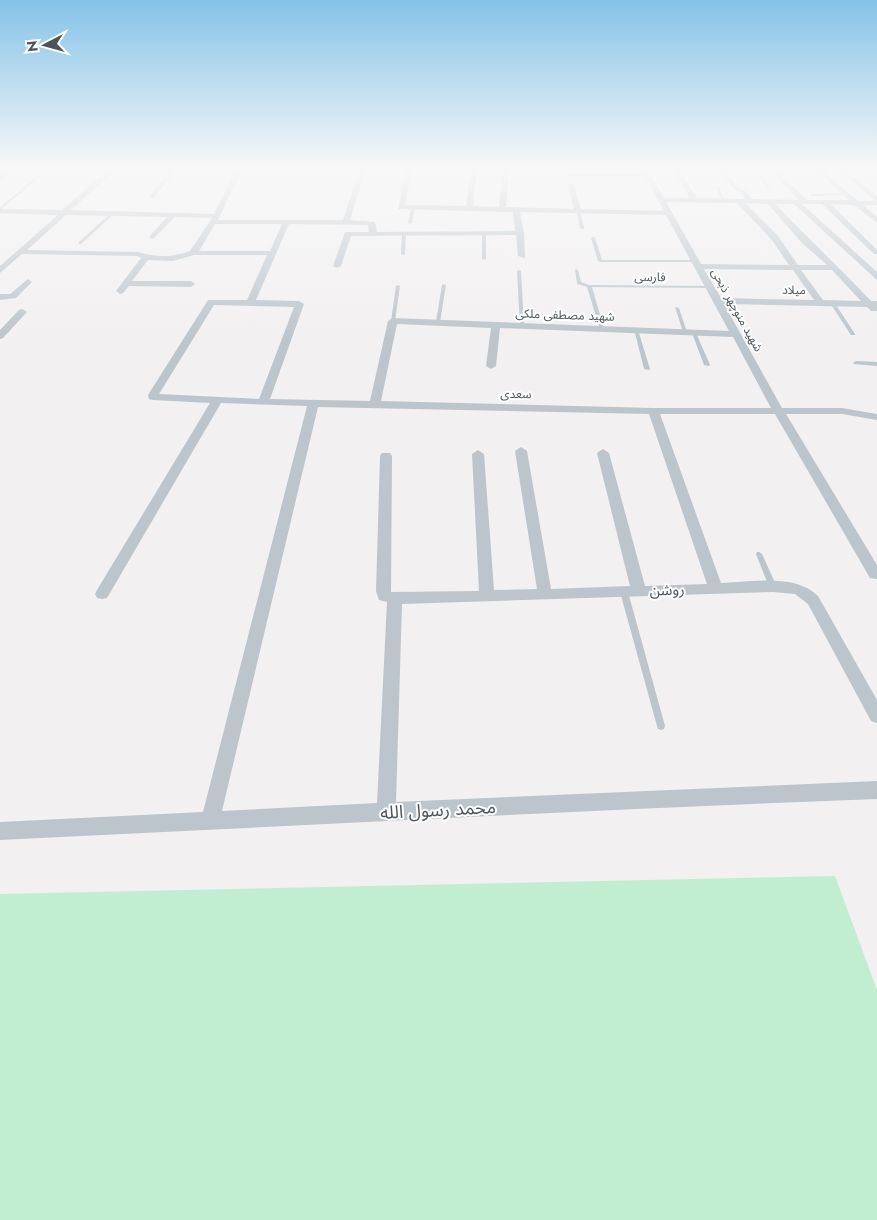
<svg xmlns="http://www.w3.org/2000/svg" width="877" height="1220" viewBox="0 0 877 1220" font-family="Jost,'Noto Sans Arabic',sans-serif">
  <rect width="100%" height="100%" fill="#f2f0f0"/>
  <path fill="#c1edd0" d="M835,876L877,990V1220H0V894Z"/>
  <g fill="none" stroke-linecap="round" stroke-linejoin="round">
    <path fill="#bcc5cc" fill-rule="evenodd" d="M48,168H51L0,210V207Z
      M694,168H697L705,178H703Z
      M752,168H755L770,188H768Z
      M869,168H872L877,172V175Z
      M570,174H648L650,175L648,176H569Z
      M716,186L719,187L725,202L722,201Z
      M847,193L846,195L812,196L810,195L812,194Z
      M413,206L415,207L412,223L410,224L408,223L411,207Z
      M578,209L580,210L584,228L582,229L580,228L576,210Z
      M112,212L115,213L81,244H79V242Z
      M484,232L486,233V259L484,260L482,259V233Z
      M404,233L406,234L405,254L403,255L401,254L402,234Z
      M593,237L595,238L602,260H696L698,261L696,262H600L598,261L591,238Z
      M575,269L578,270L581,282L589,285L710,286L712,287L710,288L592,287L604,329L602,330L600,329L587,287L577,284Z
      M519,270L521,271L524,326L522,327L520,326L517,271Z
      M444,284L446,285L440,322L438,323L436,322L442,285Z
      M398,285L400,286L395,321L393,322L391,321L396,286Z
      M830,302H834L855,334V335H851L830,303Z
      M675,307L679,308L687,332V333L683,332Z
      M634,329L638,330L650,369L649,370L644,369Z
      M692,332L696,333L710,365L709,366L704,365L692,333Z
      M856,361L877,362V366L854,364L853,363Z
      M757,552H759L762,554L777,587L776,589H770L769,587L756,554Z
      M624,589L628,592L665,726L664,729L661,730L658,729L657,726L620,592Z"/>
    <path fill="#bcc5cc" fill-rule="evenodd" d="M11,168H19L0,181V176Z
      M110,168H117L71,210L214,214L237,168H243L218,220H343L360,168H366L350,220L375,222L377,232L515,231L513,212L398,209L406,168H412L405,205L466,206L471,168H477L473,206L499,207L503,168H509L506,207L574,209L568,185L571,183L574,185L581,209L664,211L641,168H647L664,198H690L672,168H678L697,198L745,199L740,192L734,190L718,168H725L738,188L744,190L752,199L799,200L768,168H775L807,200H849L813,168H820L858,201H876L836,168H843L877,196V205H863L877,217V223L854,205L831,204L877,250V254H874L822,204H802L877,272V280L794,204H776C807,238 840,268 871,301H877V311H871L867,307L724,304L782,408H842L877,414V420L842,414H786L877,565V579L870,578L775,414H660L721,583C751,582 795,573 818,596L877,700V723L871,721L808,604L795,594L773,592L402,604L396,802L877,781V799C584,810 292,826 0,840V822L203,812L307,406L221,403L107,598L102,599L97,598L95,594L97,590L210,403L153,400L149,399L148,395L208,300H247L267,255H194L173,261L148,260L132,281H191L195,284L191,287L129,286L123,293L120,294L116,291L141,258L137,256L22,254L0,273V266L58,215L0,213V209L62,210ZM666,202L737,203L772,240L789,265L701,264ZM745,203L768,204L802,243L827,265H798L778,236ZM520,212L666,215L729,331L393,318L388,321L370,401L270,399L304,304L299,301L256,300L289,224L368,225L369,232H345L333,266L337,268L341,266L351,236L516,235L518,256L525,258L524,233ZM66,215L167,217L149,237L153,239L175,217L212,218L190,251C172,258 156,257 138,252L27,250ZM215,224H282L270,251H199ZM704,269L793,270L814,300L721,298ZM801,270H832L861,301L823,300ZM214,305L294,307L259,399L159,394ZM397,324L491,328L486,366L491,369L496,366L500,328L733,337L771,408H653L381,401ZM318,407L649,414L707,584L645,586L609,453L603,449L597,453L630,586L551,589L527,451L521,447L515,451L537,589L494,590L484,454L478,450L472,454L479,591L391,592L392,456L390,453H382L380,456L376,591L379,600L387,602L377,803L222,811Z
      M170,168H177L154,198H150V196Z
      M28,279L32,282L16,298L0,300V294H10Z
      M22,309L27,312L25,314L3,338L0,339V330L19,310Z"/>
  </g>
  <linearGradient id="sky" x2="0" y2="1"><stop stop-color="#85c3e8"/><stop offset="0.5" stop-color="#f9f8f8"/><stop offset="1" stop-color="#f9f8f8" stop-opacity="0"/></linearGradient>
  <rect width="877" height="339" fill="url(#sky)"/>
  <g text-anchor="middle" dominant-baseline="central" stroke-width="4" stroke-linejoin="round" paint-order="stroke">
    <g font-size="12" fill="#49545c" stroke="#fff">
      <text transform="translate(650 277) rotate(1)">فارسی</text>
      <text transform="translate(794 290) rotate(1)">میلاد</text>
      <text transform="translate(737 310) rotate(61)">شهید منوچهر ذبحی</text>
      <text transform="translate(565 315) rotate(2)">شهید مصطفی ملکی</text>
      <text transform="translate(516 394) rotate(1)">سعدی</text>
    </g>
    <g font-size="15" fill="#49545c" stroke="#fff">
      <text transform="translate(667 590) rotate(-2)">روشن</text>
    </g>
    <g font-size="18" fill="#49545c" stroke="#fff">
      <text transform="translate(438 810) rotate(-3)">محمد رسول الله</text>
    </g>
  </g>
  <g transform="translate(45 45) rotate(264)" stroke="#ffffff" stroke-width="4" paint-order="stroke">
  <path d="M0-4L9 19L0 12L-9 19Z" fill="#49545c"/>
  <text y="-8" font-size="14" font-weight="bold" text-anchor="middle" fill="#49545c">N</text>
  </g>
</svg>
